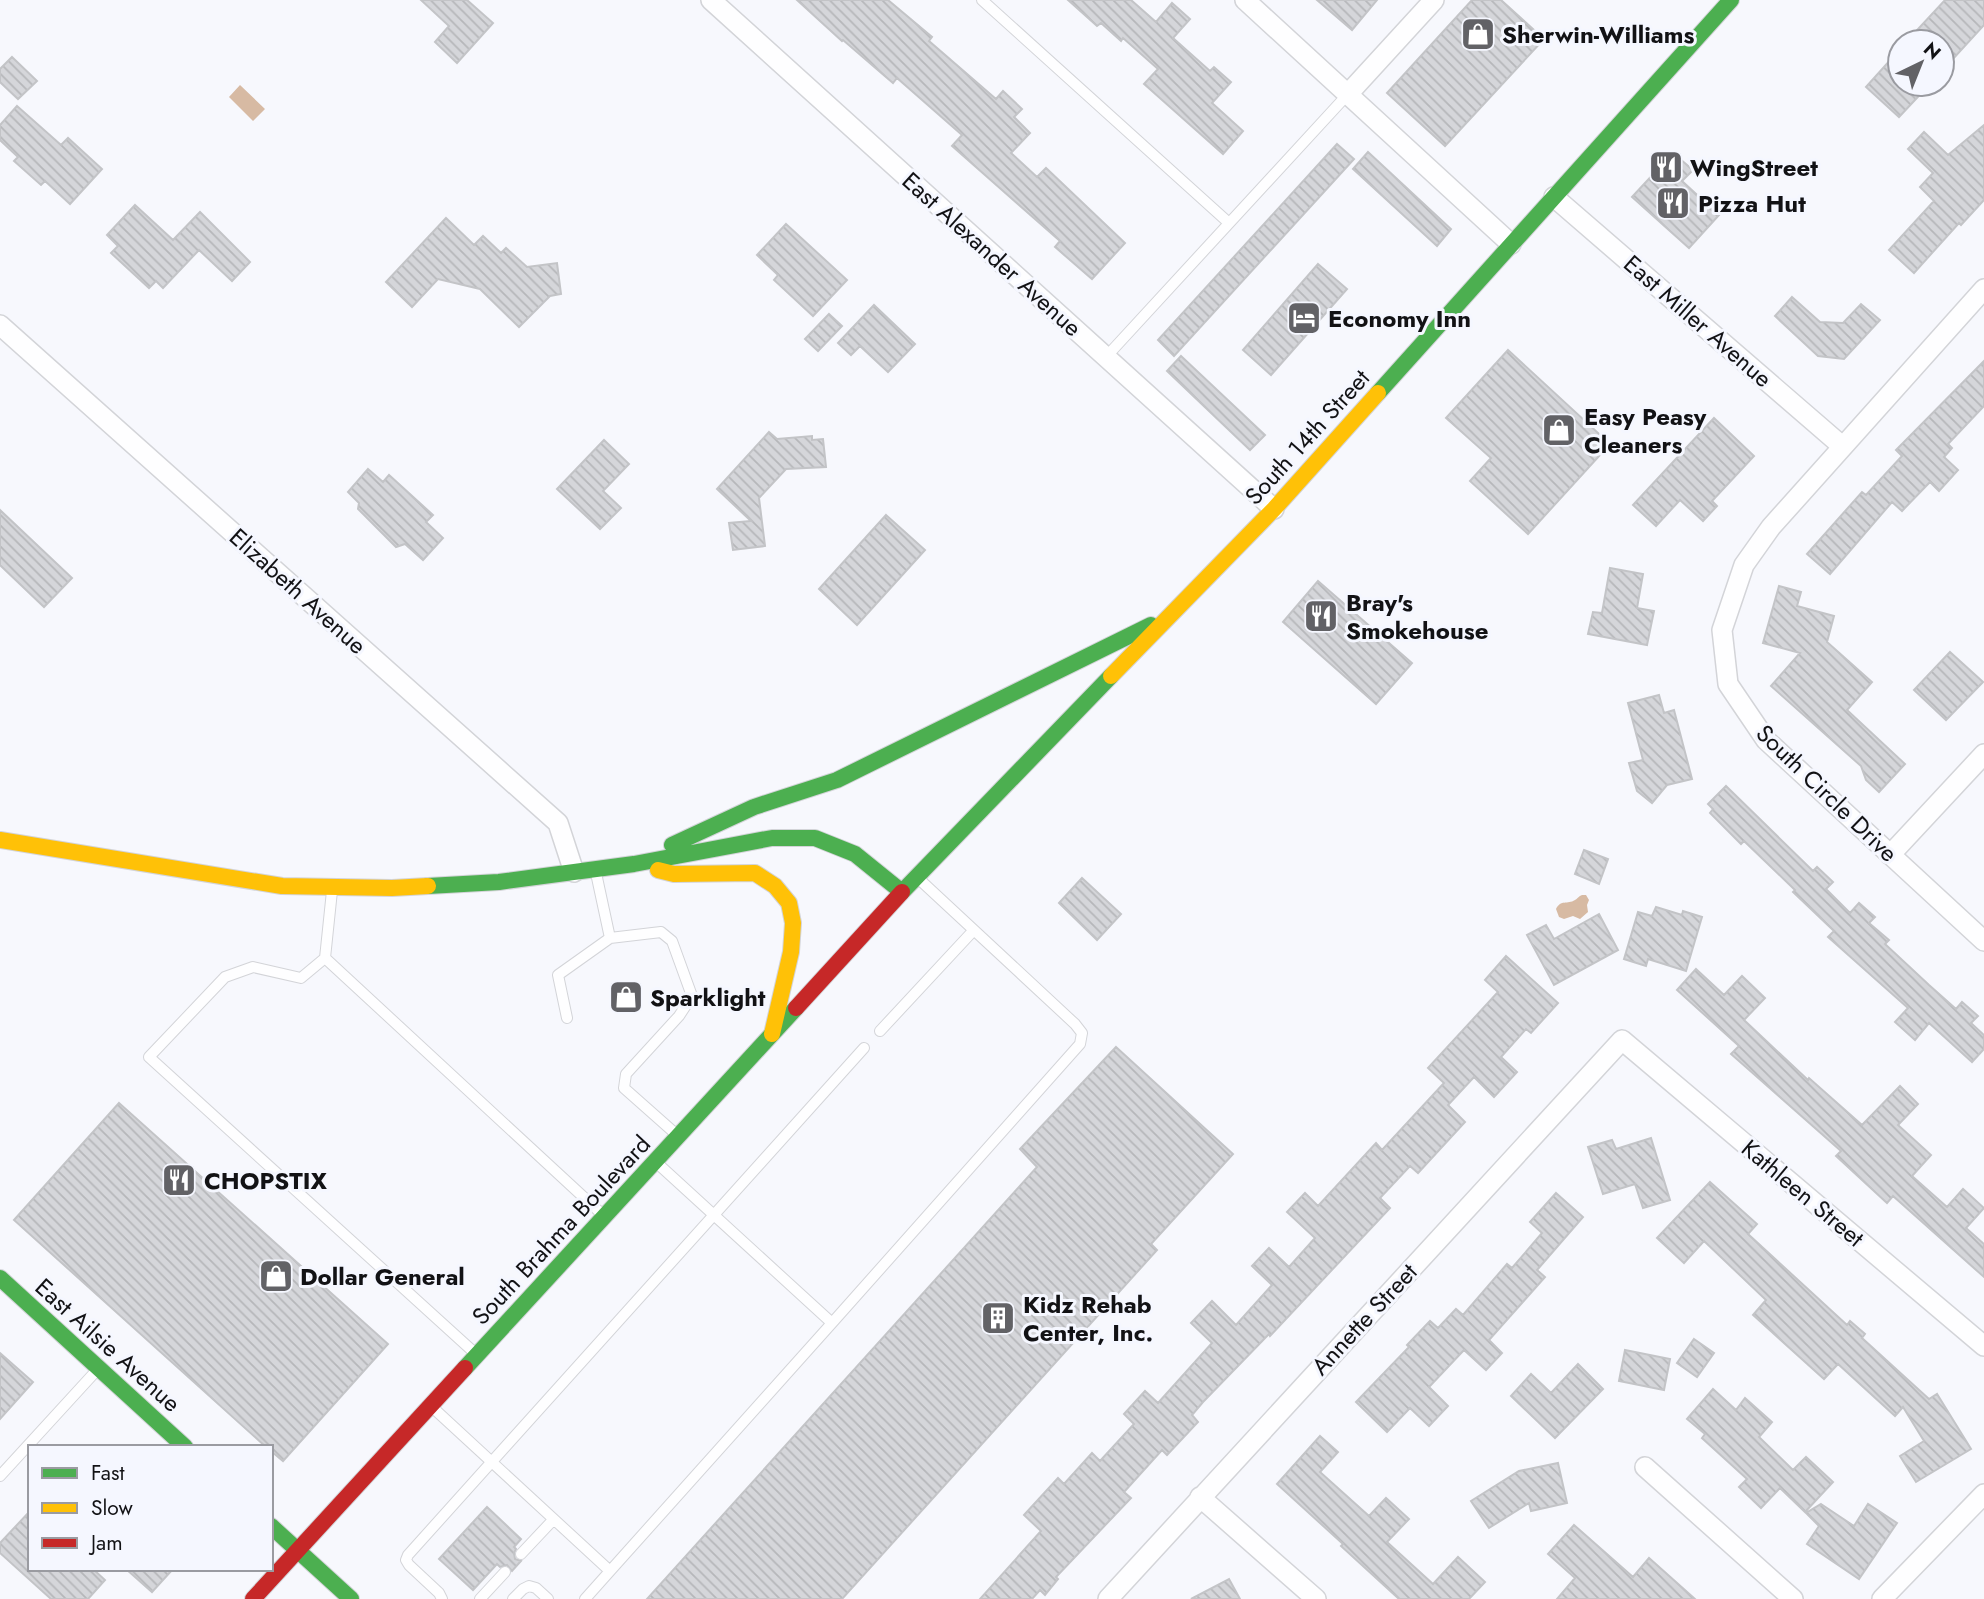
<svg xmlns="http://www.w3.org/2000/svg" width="1984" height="1599" viewBox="0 0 1984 1599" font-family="Jost,sans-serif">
  <defs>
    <pattern id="building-back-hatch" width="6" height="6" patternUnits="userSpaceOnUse" patternTransform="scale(1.75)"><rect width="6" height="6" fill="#d5d6da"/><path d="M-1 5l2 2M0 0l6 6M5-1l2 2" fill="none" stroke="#b6b7ba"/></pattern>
  </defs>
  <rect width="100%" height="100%" fill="#f7f8fd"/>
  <path fill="#d7baa3" d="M240,85L265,109L253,121L229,97Z
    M1582,895H1586L1589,900L1587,905L1588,912L1580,919L1573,916L1564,919L1559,917L1556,909C1561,899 1567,905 1575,900C1577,899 1579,896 1582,895Z"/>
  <path fill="url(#building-back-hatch)" stroke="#c3c4c7" stroke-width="2" d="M421,0H467L493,23L457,63L435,42L449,26Z
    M797,0H888L932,37L929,41L996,99L1003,91L1022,109L1014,117L1030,133L1011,153L1037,177L1046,168L1125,243L1092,279L1055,247L1060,241L952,146L962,135L897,78L893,83L843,40L842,41Z
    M1068,0H1131L1156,22L1172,3L1190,19L1173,38L1210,71L1214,67L1231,82L1212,103L1243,131L1223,154L1144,84L1158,69L1123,38L1121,41L1101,23L1097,26Z
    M1317,0H1377L1352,30Z
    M1472,0H1501L1544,39L1445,146L1387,93Z
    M1945,0H1984V25L1942,71V42H1906Z
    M1900,49V84H1930L1899,117L1866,87Z
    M12,57L37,81L18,99L0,82V69Z
    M17,106L61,145L68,138L102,169L70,204L45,181L41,185L14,161L18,157L0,140V125Z
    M1984,125V200L1961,225L1959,223L1914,273L1889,250L1934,201L1920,187L1933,173L1908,149L1924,132L1948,155Z
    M1337,144L1354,159L1174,356L1158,340Z
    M1368,152L1451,229L1437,246L1353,169Z
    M1673,153L1693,170L1682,181L1719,215L1689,248L1632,197Z
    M135,205L173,240L200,212L250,262L232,281L199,250L163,288L156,281L149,288L111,253L118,246L107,235Z
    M446,218L474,245L483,236L501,253L506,248L527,267L557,263L561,294L550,296L519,327L480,289L438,279L412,307L386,282Z
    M786,224L847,280L813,316L774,280L778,275L757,255Z
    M1318,264L1347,289L1271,375L1243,350Z
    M1792,297L1820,322L1843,323L1861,304L1880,320L1844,359L1818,356L1775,316Z
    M874,305L915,344L888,372L860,346L851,355L838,343Z
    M829,314L842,326L818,351L805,339Z
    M1508,350L1610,444L1528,534L1470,481L1491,458L1446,418Z
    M1181,356L1265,435L1250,450L1167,371Z
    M1984,361V406L1948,444L1952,448L1944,457L1958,470L1939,491L1930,482L1902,511L1892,502L1830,574L1807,554L1862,492L1866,495L1902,456L1896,450Z
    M1714,418L1754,456L1712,501L1717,506L1703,521L1680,500L1656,526L1633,505Z
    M769,432L777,439L812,436V440L823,439L826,467L786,469L759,498L765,546L733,550L729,523L751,521L717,489Z
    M604,440L629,464L603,491L621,508L600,529L557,489Z
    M368,469L383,482L389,475L433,515L426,522L443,538L423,560L405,544L396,547L358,509L359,503L348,492Z
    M0,510L72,578L44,607L0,565Z
    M886,515L925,550L857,625L819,589Z
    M1610,568L1643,574L1637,608L1654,611L1647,645L1588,634L1593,612L1602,613Z
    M1318,581L1412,663L1376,704L1283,622Z
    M1779,586L1801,592L1797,606L1834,616L1827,642L1872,682L1847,710L1905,764L1879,792L1866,780L1861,766L1771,686L1800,653L1763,643Z
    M1950,652L1983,682L1946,720L1914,690Z
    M1659,695L1664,713L1674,710L1692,779L1667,785L1652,803L1637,791L1629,763L1643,760L1628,703Z
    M1726,786L1813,871L1817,867L1833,882L1826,889L1850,913L1859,903L1875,917L1869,923L1889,940L1885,944L1929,985L1956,1009L1962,1002L1978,1016L1971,1023L1984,1035V1049L1972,1062L1929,1023L1915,1040L1895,1022L1908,1008L1828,937L1834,931L1793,892L1795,890L1744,841L1741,844L1710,813L1713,809L1708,804Z
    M1584,850L1608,859L1599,884L1575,874Z
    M1082,878L1121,914L1097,940L1059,903Z
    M1656,907L1682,915L1683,911L1702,917L1686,971L1648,959L1646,966L1624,959L1638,912L1652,916Z
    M1599,914L1618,950L1554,985L1527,935L1546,925L1554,939Z
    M1506,956L1558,1003L1531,1033L1526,1029L1501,1057L1517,1072L1494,1097L1474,1077L1448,1105L1465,1122L1418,1173L1410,1166L1380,1198L1390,1208L1270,1336L1269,1334L1203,1402L1192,1415L1198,1422L1167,1455L1162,1450L1124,1492L1131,1498L1056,1577L1058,1579L1045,1595L1040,1590L1032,1599H980L1041,1531L1024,1515L1058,1478L1064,1484L1092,1453L1100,1461L1134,1424L1124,1414L1145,1391L1158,1403L1212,1343L1191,1323L1212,1301L1236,1325L1272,1285L1252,1266L1269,1248L1289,1267L1315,1238L1287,1212L1305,1193L1318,1206L1376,1143L1382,1150L1444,1083L1428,1068L1498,992L1485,980Z
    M1696,969L1724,995L1742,976L1765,998L1744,1020L1808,1080L1809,1078L1862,1125L1900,1086L1918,1104L1898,1125L1931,1155L1912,1176L1947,1207L1963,1189L1984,1208L1966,1228L1984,1244V1277L1893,1196L1887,1203L1836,1156L1841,1151L1731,1054L1739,1046L1677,990Z
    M1116,1047L1233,1154L1151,1244L1157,1250L842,1599H647L1037,1167L1020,1149Z
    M119,1103L388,1344L283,1461L271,1451V1447H266L14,1220Z
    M1651,1138L1670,1200L1643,1208L1635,1184L1603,1194L1588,1147L1612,1140L1616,1149Z
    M1710,1182L1757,1224L1748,1234L1847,1325L1850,1321L1865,1334L1862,1338L1929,1399L1937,1394L1971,1449L1916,1482L1900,1456L1924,1441L1903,1407L1895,1416L1838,1364L1824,1379L1753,1315L1766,1300L1704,1241L1684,1263L1657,1238Z
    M1556,1193L1583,1217L1537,1270L1545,1277L1489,1340L1502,1353L1486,1370L1464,1350L1429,1387L1448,1406L1429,1426L1410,1408L1387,1432L1356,1402L1409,1347L1407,1345L1430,1321L1438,1328L1456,1309L1463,1315L1507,1264L1512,1268L1542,1233L1530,1222Z
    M1694,1339L1714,1353L1697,1377L1677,1363Z
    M1625,1350L1670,1359L1664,1390L1619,1381Z
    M0,1353L33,1382L0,1419Z
    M1578,1364L1603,1389L1555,1438L1511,1396L1531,1374L1551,1393Z
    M1713,1389L1736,1410L1745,1398L1772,1422L1759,1437L1793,1470L1806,1457L1833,1482L1805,1512L1780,1488L1761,1508L1739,1487L1747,1479L1702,1438L1705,1434L1687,1419Z
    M1320,1436L1338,1452L1320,1472L1369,1516L1386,1498L1409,1519L1387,1542L1433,1584L1458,1557L1485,1582L1469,1599H1399L1341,1546L1343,1544L1277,1484Z
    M1558,1463L1567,1503L1531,1511L1529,1503L1489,1528L1471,1501L1519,1471Z
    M1821,1504L1854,1526L1868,1504L1897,1523L1859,1579L1807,1544L1819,1526L1806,1513Z
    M487,1507L521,1539L514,1547L516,1549L514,1553L515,1559L521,1561L512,1571L507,1565L500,1567L497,1564L473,1590L439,1559Z
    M30,1511V1569H93L105,1580L88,1599H51L0,1553V1543Z
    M1574,1525L1633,1577L1649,1558L1695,1599H1557L1575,1578L1548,1554Z
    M126,1569H173L152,1592Z
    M1229,1579L1240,1599H1191Z"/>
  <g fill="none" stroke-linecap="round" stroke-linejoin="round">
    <g stroke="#d3d4d8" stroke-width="12">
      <path id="lane" d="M982,0L1229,223
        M1106,357L1348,94
        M596,873L610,938L661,932L672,941L692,996L679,1016L626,1074L624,1088L677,1135
        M332,891L325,958L604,1216
        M325,958L301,978L253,967L225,977L149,1057L477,1355
        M567,1018L558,975L610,938
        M880,1031L973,931
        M832,1323L1080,1044L1082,1033L1075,1024L920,880
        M431,1406L610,1571L585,1599
        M0,1476L97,1370
        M521,1554L553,1520
        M610,1571L832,1323L657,1163
        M442,1599L439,1593L409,1565L406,1560L408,1555L864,1048
        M480,1599L505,1572
        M513,1599L523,1589L529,1586L536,1588L548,1599"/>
    </g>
    <g stroke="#d3d4d8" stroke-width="22">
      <path id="street" d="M711,0L1274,509
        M1245,0L1511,244
        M1348,94L1434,0
        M1554,197L1842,446
        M1984,289L1771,527L1744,565L1722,630L1728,684L1766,740L1984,941
        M0,325L558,823L574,872
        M1890,855L1984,754
        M1645,1467L1793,1599
        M1200,1497L1316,1599
        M1108,1599L1622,1040L1984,1346
        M1882,1599L1984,1494"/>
    </g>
    <g stroke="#d3d4d8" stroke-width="18">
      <path id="fast" d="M1378,393L1731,0
        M672,845L754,807L837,780L1151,625
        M428,886L499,882L634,864L772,838H815L855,854L902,892L1111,676
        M0,1278L185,1447
        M465,1368L796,1008
        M271,1526L351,1599"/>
    </g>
    <g stroke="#d3d4d8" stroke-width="18">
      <path id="slow" d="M1111,676L1274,509L1378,393
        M0,840L282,886L392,888L428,886
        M658,870L674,874L755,873L775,886L789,903L793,923L791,952L772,1034"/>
    </g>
    <g stroke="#d3d4d8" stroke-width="18">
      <path id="jam" d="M796,1008L902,892
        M253,1599L465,1368"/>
    </g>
    <use href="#lane" stroke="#fefeff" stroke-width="10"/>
    <use href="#street" stroke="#fefeff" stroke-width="19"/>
    <use href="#fast" stroke="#4caf50" stroke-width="16"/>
    <use href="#slow" stroke="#ffc107" stroke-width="16"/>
    <use href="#jam" stroke="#c62828" stroke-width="16"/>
  </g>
  <defs>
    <g id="shop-square" transform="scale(1.75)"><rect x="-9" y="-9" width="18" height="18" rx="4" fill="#626266" stroke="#f5f7ff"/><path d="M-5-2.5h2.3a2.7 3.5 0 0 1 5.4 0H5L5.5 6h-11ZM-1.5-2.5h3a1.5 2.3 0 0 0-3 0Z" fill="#fff"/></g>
    <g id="restaurant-square" transform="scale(1.75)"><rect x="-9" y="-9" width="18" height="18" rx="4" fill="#626266" stroke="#f5f7ff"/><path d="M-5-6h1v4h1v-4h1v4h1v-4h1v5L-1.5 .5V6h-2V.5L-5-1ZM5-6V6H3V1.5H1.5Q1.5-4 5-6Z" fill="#fff"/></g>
    <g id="hotel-square" transform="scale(1.75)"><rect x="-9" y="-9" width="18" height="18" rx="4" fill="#626266" stroke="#f5f7ff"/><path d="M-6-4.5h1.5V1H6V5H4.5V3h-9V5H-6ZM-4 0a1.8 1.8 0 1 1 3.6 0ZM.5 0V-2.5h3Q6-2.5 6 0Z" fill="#fff"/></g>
    <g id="building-square" transform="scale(1.75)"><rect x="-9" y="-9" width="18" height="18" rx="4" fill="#626266" stroke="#f5f7ff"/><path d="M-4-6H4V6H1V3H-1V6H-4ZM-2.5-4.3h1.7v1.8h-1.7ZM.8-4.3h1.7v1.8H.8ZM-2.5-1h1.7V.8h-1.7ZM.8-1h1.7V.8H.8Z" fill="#fff"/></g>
  </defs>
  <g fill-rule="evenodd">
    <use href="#shop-square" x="1478" y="34"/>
    <use href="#restaurant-square" x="1666" y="167"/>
    <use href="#restaurant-square" x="1673" y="203"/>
    <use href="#hotel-square" x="1304" y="318"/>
    <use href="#shop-square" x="1559" y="430"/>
    <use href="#restaurant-square" x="1321" y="616"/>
    <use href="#shop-square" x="626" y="997"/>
    <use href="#restaurant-square" x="179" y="1180"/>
    <use href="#shop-square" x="276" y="1276"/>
    <use href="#building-square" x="998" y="1318"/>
  </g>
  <g text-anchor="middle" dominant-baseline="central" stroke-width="6" stroke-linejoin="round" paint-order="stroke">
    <g font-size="24" font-weight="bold" fill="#121215" stroke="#f5f7ff" text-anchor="start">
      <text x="1502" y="34">Sherwin-Williams</text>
      <text x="1690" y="167">WingStreet</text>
      <text x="1698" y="203">Pizza Hut</text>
      <text x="1328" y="318">Economy Inn</text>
      <text x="1584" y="416">Easy Peasy<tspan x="1584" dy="28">Cleaners</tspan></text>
      <text x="1346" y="602">Bray's<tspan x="1346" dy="28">Smokehouse</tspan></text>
      <text x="650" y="997">Sparklight</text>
      <text x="204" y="1180">CHOPSTIX</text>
      <text x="300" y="1276">Dollar General</text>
      <text x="1023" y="1304">Kidz Rehab<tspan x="1023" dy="28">Center, Inc.</tspan></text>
    </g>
    <g font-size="24" fill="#121215" stroke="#f5f7ff">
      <text transform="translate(992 254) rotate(42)">East Alexander Avenue</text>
      <text transform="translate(1698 321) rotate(41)">East Miller Avenue</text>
      <text transform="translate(1307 437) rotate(-48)">South 14th Street</text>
      <text transform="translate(298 591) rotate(42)">Elizabeth Avenue</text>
      <text transform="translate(1827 793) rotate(44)">South Circle Drive</text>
      <text transform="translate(1803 1193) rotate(40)">Kathleen Street</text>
      <text transform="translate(561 1230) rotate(-47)">South Brahma Boulevard</text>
      <text transform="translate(1364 1319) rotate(-47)">Annette Street</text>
      <text transform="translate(108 1345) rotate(42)">East Ailsie Avenue</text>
    </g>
  </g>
  <rect x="28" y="1445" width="245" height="126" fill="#f5f7ff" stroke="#9a9ba1" stroke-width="2"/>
  <rect x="42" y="1468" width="35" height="10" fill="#4caf50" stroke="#9a9ba1" stroke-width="2"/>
  <text x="91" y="1480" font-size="21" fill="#121215">Fast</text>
  <rect x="42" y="1503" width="35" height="10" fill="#ffc107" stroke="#9a9ba1" stroke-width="2"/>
  <text x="91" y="1515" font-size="21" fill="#121215">Slow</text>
  <rect x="42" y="1538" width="35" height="10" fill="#c62828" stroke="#9a9ba1" stroke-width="2"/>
  <text x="91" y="1550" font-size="21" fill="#121215">Jam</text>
  <g transform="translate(1921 63) rotate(43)"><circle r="33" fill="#f5f7ff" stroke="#9a9ba1" stroke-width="2"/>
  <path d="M0-5L12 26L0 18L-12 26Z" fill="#626266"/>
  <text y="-10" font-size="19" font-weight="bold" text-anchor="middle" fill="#121215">N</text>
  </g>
</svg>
